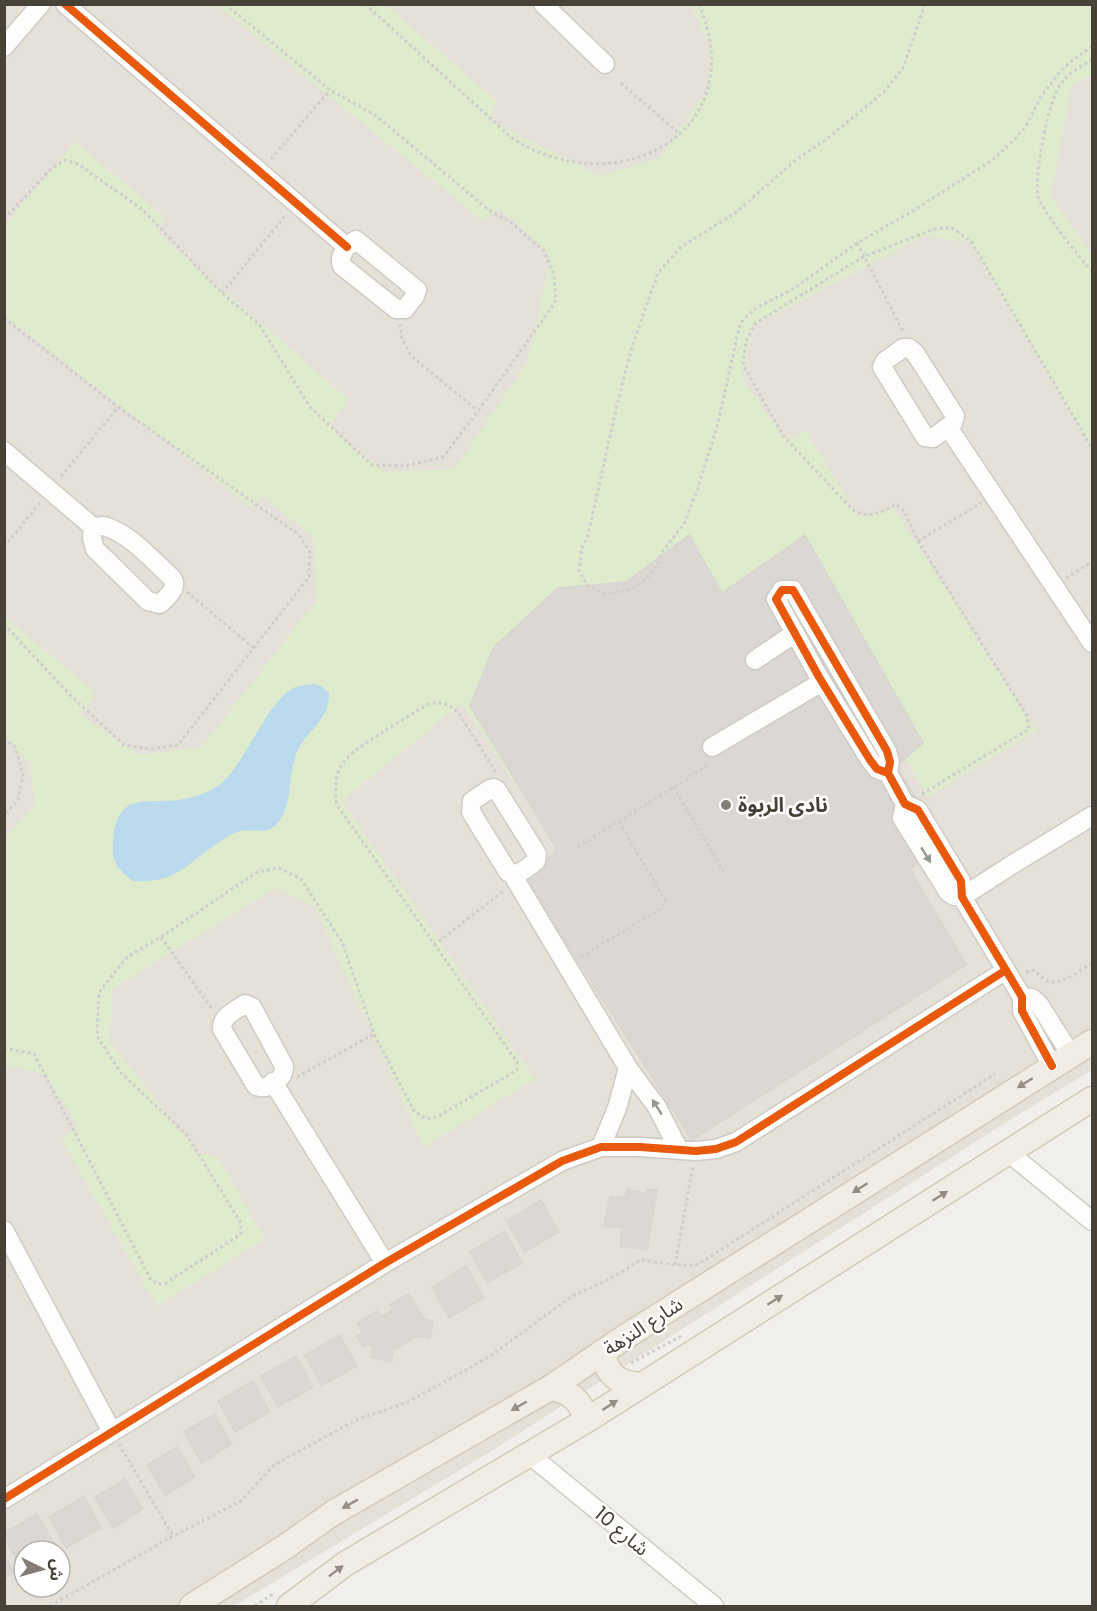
<svg xmlns="http://www.w3.org/2000/svg" width="1097" height="1611" viewBox="0 0 1097 1611" font-family="Poppins,'Noto Sans Arabic',sans-serif">
  <rect width="100%" height="100%" fill="#f1efeb"/>
  <path fill="#e5e1d9" fill-rule="evenodd" d="M5,5H1092V1070L1013,1118L493,1450L234,1606H5ZM24,1551H60V1587H24Z"/>
  <path fill="#deebcc" d="M217,5H386L497,101L489,120L600,176L658,159L709,88V44L691,5H1092V74L1071,87L1051,196L1092,255V450L969,242L924,236L753,326L742,378L786,440L806,431L858,517L894,508L1037,731L928,797L898,746L735,611L692,550L566,861L462,703L342,801L535,1079L424,1147L314,906L276,888L112,989L110,1042L198,1153L218,1157L265,1239L157,1306L62,1141L78,1126L45,1074L5,1065V840L35,804L30,762L5,738L4,616L95,692L82,715L139,755L202,747L316,601L313,537L263,496L250,507L5,316V225L75,142L165,217L158,233L348,399L330,427L384,472L455,469L527,363L551,258L501,209L483,221Z"/>
  <path fill="#bcdaee" d="M314,684L321,686L329,693C330,721 307,729 297,752C287,775 294,806 276,825C267,835 249,828 237,832C231,834 226,838 221,841C186,863 178,884 133,881C119,871 111,862 113,844C113,833 115,822 121,813C132,796 160,803 177,800C195,798 214,792 227,778C249,753 265,708 291,689C298,685 306,685 314,684Z"/>
  <path fill="#dbd8d3" stroke="#d9d6d1" stroke-width="1.5" d="M689,535L722,593L805,535L923,743L896,766L945,844L910,869L966,965L692,1140L527,881L557,849L470,706L494,647L558,588L626,582Z
    M694,564L732,608L709,619L703,657L722,679L668,724L661,753L602,742L608,709L568,700L576,665L621,672L651,647L665,597Z
    M627,1189L646,1193L647,1189L657,1190L647,1250L620,1246L622,1228L604,1226L610,1196L625,1198Z
    M541,1200L559,1232L524,1252L507,1221Z
    M505,1231L522,1263L487,1283L470,1252Z
    M466,1266L484,1298L449,1318L432,1287Z
    M409,1294L424,1319L433,1321L430,1339L417,1336L394,1350L391,1362L371,1357L373,1348L370,1344L363,1346L356,1336L363,1332L357,1323L377,1311L381,1317L393,1310L390,1304Z
    M339,1335L357,1366L322,1386L305,1355Z
    M296,1356L313,1387L278,1407L261,1376Z
    M253,1381L270,1412L235,1432L218,1401Z
    M214,1414L232,1444L202,1463L184,1432Z
    M177,1447L195,1477L165,1496L147,1465Z
    M125,1479L143,1509L113,1528L95,1497Z
    M84,1496L101,1528L66,1548L49,1517Z
    M37,1514L55,1545L45,1551H24V1563L20,1565L4,1538V1533Z
    M4,1555L14,1573L4,1578Z"/>
  <g fill="none" stroke-linecap="round" stroke-linejoin="round">
    <g stroke="#cdcbc7" stroke-width="21">
      <path id="minor" d="M65,4L347,247
        M543,4L605,64
        M4,47L41,4
        M356,240L417,290L415,296L405,309H396L342,266C338,256 347,244 356,240Z
        M903,348H909L915,353L955,416L953,423L933,438L925,437L882,367L885,361Z
        M948,427L1092,643
        M4,451L93,527
        M104,526C131,534 152,560 172,578C179,588 167,597 160,604L148,601L95,549L92,538L93,527Z
        M755,660L795,633
        M712,747L822,682
        M888,773L877,769L870,760L819,677L776,599L782,590H793L887,751L890,762L888,773L905,804L918,810L961,881L962,897L1022,997V1011L1052,1066
        M494,788L497,790L537,854L536,861C528,867 517,878 508,872L471,812L472,801L490,789Z
        M905,804L902,818L948,892L954,896L962,897L1013,864L1092,816
        M512,874L628,1068L657,1107L679,1150
        M1022,997L1032,998L1039,1004L1071,1055
        M245,1004L252,1007L284,1066C285,1079 269,1091 256,1086L222,1029C221,1016 235,1011 245,1004Z
        M273,1082L385,1263
        M601,1147L617,1108L628,1068
        M1009,1153L1092,1221
        M4,1230L112,1432
        M530,1455L714,1606
        M4,1499L385,1263L562,1161L601,1147H640L696,1151L716,1149L736,1142L1006,970"/>
    </g>
    <g stroke="#d3cbb9" stroke-width="27">
      <path id="major" d="M602,1352C608,1376 617,1383 641,1385
        M550,1388C570,1391 580,1400 587,1420
        M192,1606L285,1547L333,1513L550,1388L625,1337L1092,1042
        M289,1606L345,1564L587,1420L1092,1099"/>
    </g>
    <path stroke="#d1cfcc" stroke-width="3" stroke-dasharray="3 3" stroke-linecap="butt" d="M365,4L512,138C616,205 754,134 699,4
      M764,4H771
      M925,4L903,68L884,92L824,141L797,159L735,213L681,247L658,273L632,347L617,405L588,535L582,548L579,571L588,586L605,593L620,592L635,587L647,578L657,566L662,552L684,524L699,485L718,423L738,332L742,321L756,308L793,289L857,243L911,212L994,159L1017,137L1027,124L1041,97L1058,74L1068,64L1092,46
      M1092,59C1083,66 1070,72 1063,81C1048,97 1034,176 1038,197C1041,208 1082,262 1092,271
      M621,83L681,135
      M271,159L330,90
      M4,219L51,169L65,160L78,164L143,210L222,293L259,324L310,407L372,465L405,466L443,457L478,411L556,301L554,275L544,251L512,223L490,211L375,115L330,90L226,5
      M857,243L903,331
      M222,293L286,215
      M4,318L118,407
      M400,324L402,339L411,356L478,411
      M918,541L981,503
      M4,547L41,502
      M1066,578L1092,562
      M187,592L255,649
      M4,624L70,695L124,745L151,749L178,745L309,577L310,552L298,534L118,407L60,478
      M4,738L15,747L23,775L18,800L4,815
      M673,787L726,875
      M922,794L1029,729L1027,716L918,541L904,511L896,504C881,513 870,519 853,510L784,437L743,365L746,341L756,323L863,257L934,229L952,228L971,241L1092,448
      M578,847L704,768L710,762
      M161,937L212,1009
      M434,945L505,890
      M581,957L660,909L666,902L619,821
      M1026,972L1034,970C1038,973 1041,977 1045,980C1060,988 1080,970 1092,963
      M4,1048L34,1054L151,1280L158,1284L166,1283L241,1234V1223L186,1134L121,1073L97,1036L99,992L127,957L161,937L257,872L279,868L301,879L342,942L374,1034L414,1111L426,1119L437,1117L517,1070V1062L337,805C330,764 349,754 380,734C396,724 412,714 428,704C441,701 448,704 458,712L497,774
      M297,1077L374,1034
      M675,1265L693,1166
      M631,1363L683,1335
      M119,1444L173,1536
      M50,1606L173,1536L241,1501L274,1465L356,1420L408,1402L489,1357L572,1296L610,1279L641,1260L675,1265H697L995,1074
      M255,1606L273,1594"/>
    <use href="#minor" stroke="#fdfdfc" stroke-width="18"/>
    <use href="#major" stroke="#f1ede4" stroke-width="24"/>
    <g stroke="#fff" stroke-width="11">
      <path id="cycleway" d="M65,4L347,247
        M888,773L877,769L870,760L819,677L776,599L782,590H793L887,751L890,762L888,773L905,804L918,810L961,881L962,897L1022,997V1011L1052,1066
        M4,1499L385,1263L562,1161L601,1147H640L696,1151L716,1149L736,1142L1006,970"/>
    </g>
    <use href="#cycleway" stroke="#e8590c" stroke-width="8"/>
  </g>
  <defs><path id="oneway-solid" d="M-6-.8H1V-3.2L6.5 0L1 3.2V.8H-6Z" transform="scale(1.5)"/></defs>
  <g fill="#999690">
    <use href="#oneway-solid" transform="translate(926 855) rotate(58)"/>
    <use href="#oneway-solid" transform="translate(657 1107) rotate(-122)"/>
  </g>
  <g fill="#948e85">
    <use href="#oneway-solid" transform="translate(1025 1083) rotate(148)"/>
    <use href="#oneway-solid" transform="translate(860 1188) rotate(148)"/>
    <use href="#oneway-solid" transform="translate(940 1196) rotate(-32)"/>
    <use href="#oneway-solid" transform="translate(775 1300) rotate(-32)"/>
    <use href="#oneway-solid" transform="translate(610 1405) rotate(-33)"/>
    <use href="#oneway-solid" transform="translate(519 1406) rotate(150)"/>
    <use href="#oneway-solid" transform="translate(350 1504) rotate(151)"/>
    <use href="#oneway-solid" transform="translate(336 1571) rotate(-37)"/>
  </g>
  <circle fill="#827e76" stroke="#fff" stroke-width="2" cx="726" cy="805" r="6"/>
  <g text-anchor="middle" dominant-baseline="central" stroke-width="5" stroke-linejoin="round" paint-order="stroke">
    <g font-size="20" font-weight="bold" fill="#474137" stroke="#fff" text-anchor="start">
      <text x="738" y="805">نادى الربوة</text>
    </g>
    <g font-size="20" fill="#474137" stroke="#fff">
      <text transform="translate(643 1326) rotate(-33)">شارع النزهة</text>
      <text transform="translate(622 1531) rotate(40)">شارع 10</text>
    </g>
  </g>
  <rect width="1097" height="1611" fill="none" stroke="#474137" stroke-width="12"/>
  <g transform="translate(42 1569) rotate(95)"><circle r="28" fill="#ffffff" stroke="#b5b3af" stroke-width="1.5"/>
  <path d="M0-4.5L10 22L0 15L-10 22Z" fill="#827e76"/>
  <text y="-9" font-size="16" font-weight="bold" text-anchor="middle" fill="#474137">ش</text>
  </g>
</svg>
